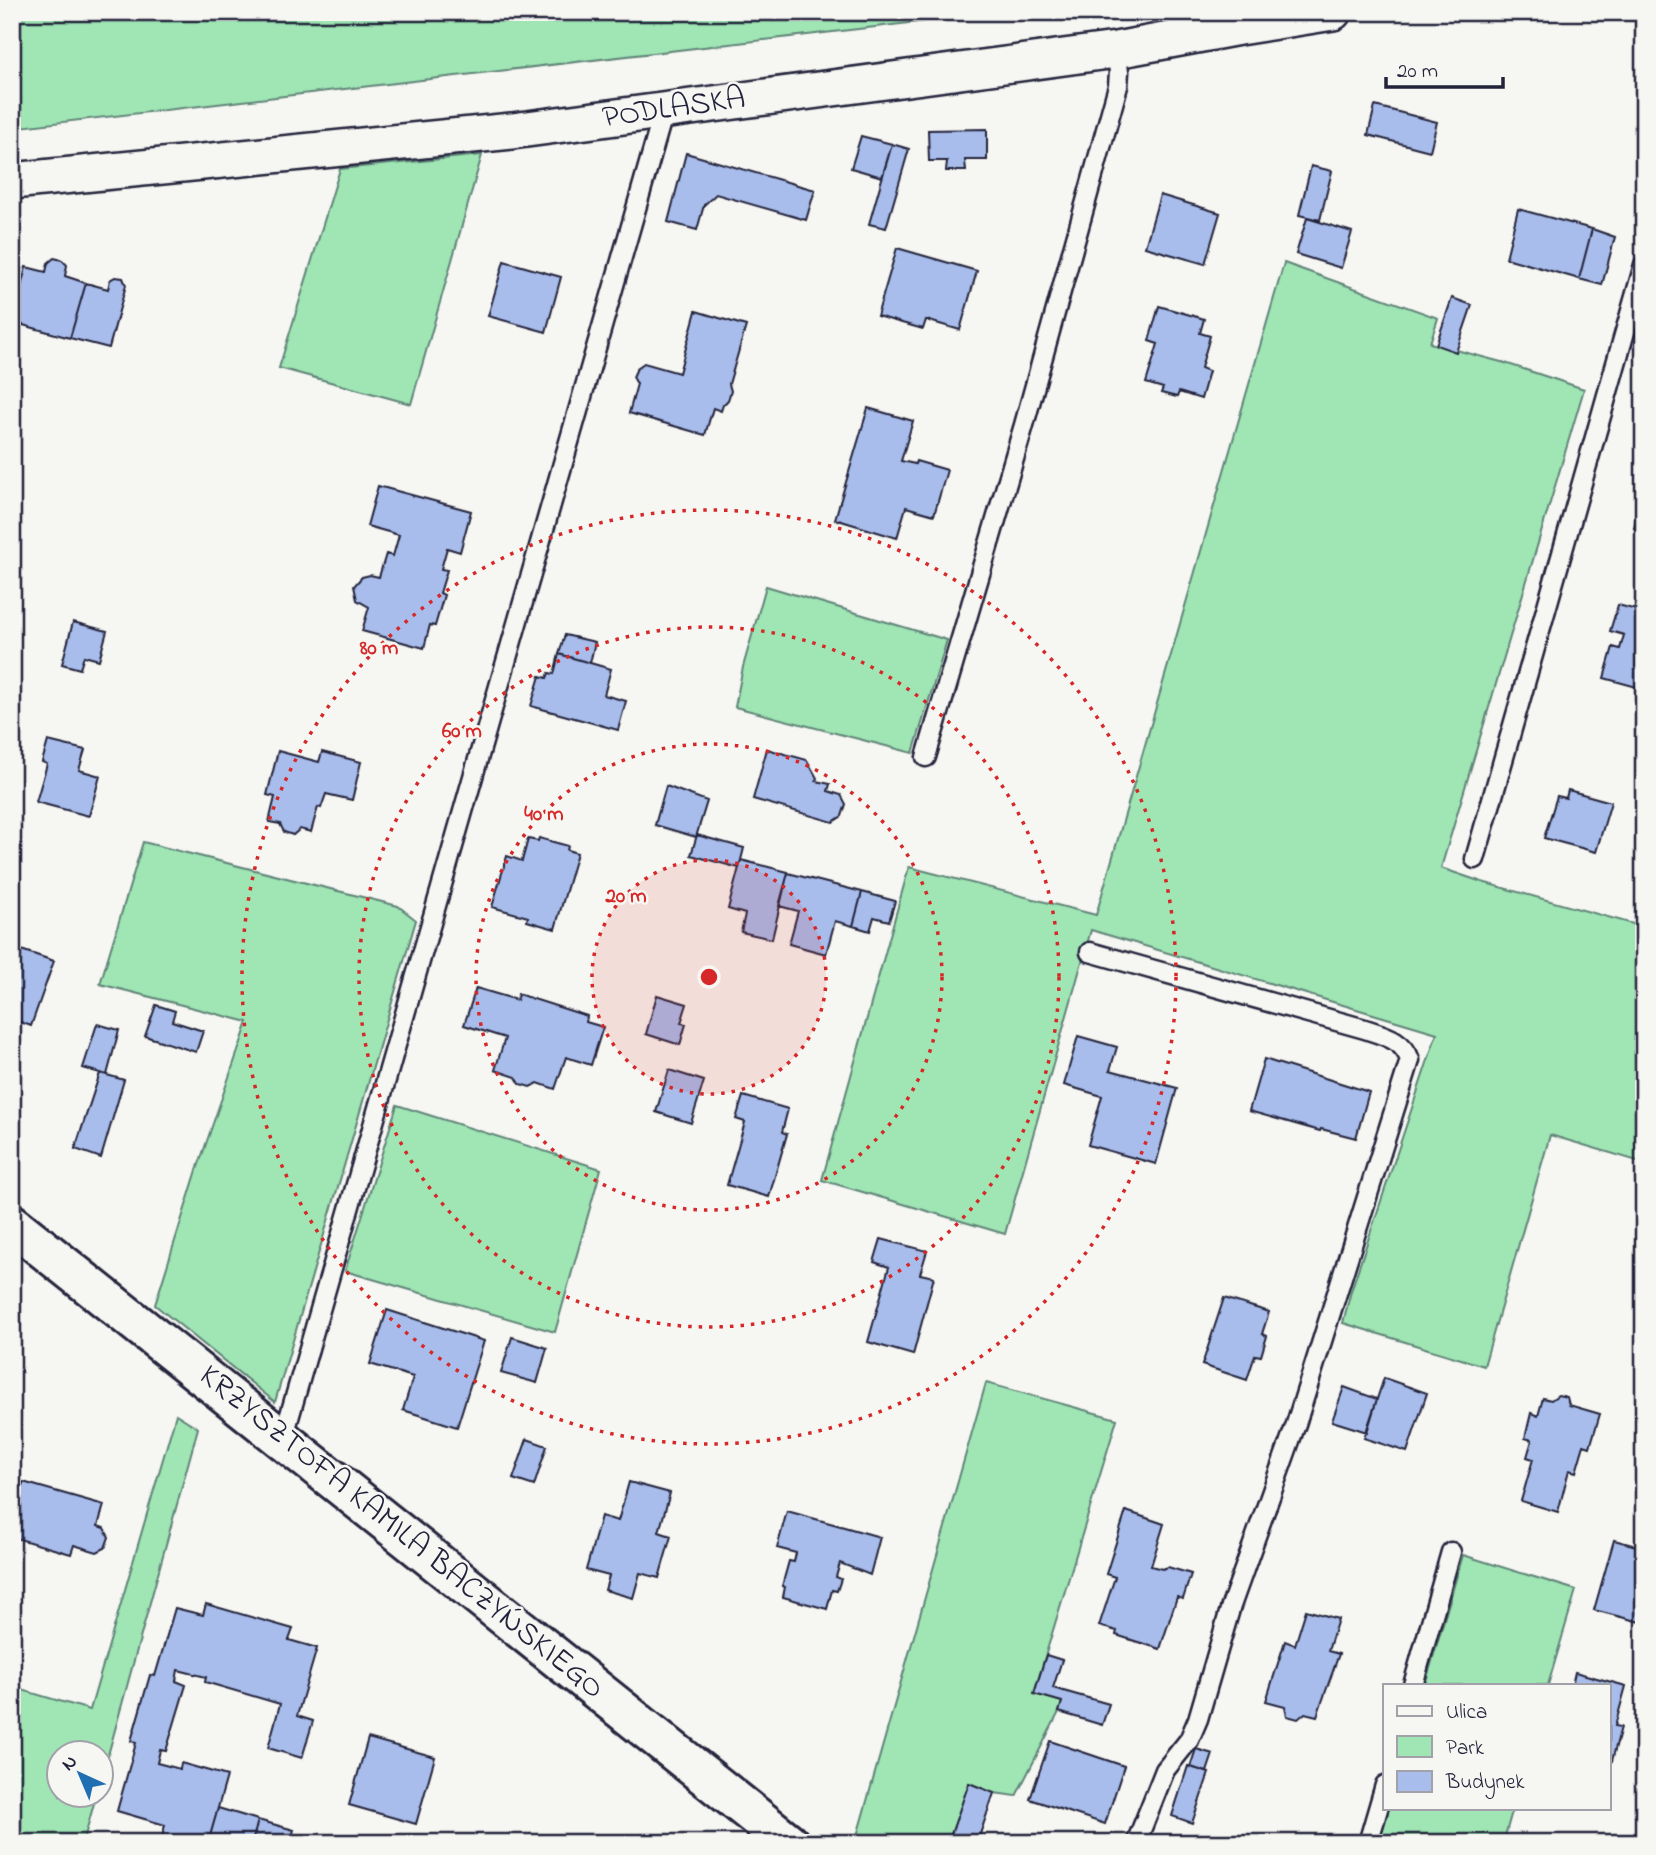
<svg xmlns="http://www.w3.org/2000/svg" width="1656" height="1855" viewBox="0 0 1656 1855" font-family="'Indie Flower',sans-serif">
  <rect width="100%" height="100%" fill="#f6f6f2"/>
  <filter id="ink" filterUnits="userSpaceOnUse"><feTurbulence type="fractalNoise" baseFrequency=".0143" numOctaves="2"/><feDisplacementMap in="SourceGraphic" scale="14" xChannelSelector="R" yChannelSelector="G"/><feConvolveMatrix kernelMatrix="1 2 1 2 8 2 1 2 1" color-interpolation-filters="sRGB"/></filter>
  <g filter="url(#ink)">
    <path fill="#9fe6b4" stroke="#608478" stroke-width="2" d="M12,12H1003L12,128Z
      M482,155L411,404L279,368L340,169Z
      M1284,263L1438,318L1430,343L1505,363L1584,389L1441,868L1482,882L1644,927V1163L1550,1135L1484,1366L1343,1323L1351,1291L1437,1033L1091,930L1005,1234L822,1180L909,867L1096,915Z
      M766,586L947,640L913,753L735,707L743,667Z
      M143,842L398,906L416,920L275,1402L155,1305L197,1170L248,1022L100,984Z
      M397,1105L601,1169L555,1332L345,1271Z
      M986,1383L1117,1419L1034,1693L1062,1702L1059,1712L1016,1796L994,1793L969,1783L948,1843H855Z
      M176,1414L198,1428L102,1777V1754H60V1796H96L83,1843H12V1687L90,1710Z
      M1463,1555L1576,1590L1548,1685H1425Z
      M1389,1808H1513L1503,1843H1385L1381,1834Z"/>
    <path fill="#a8bdeb" stroke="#22223b" stroke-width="2" d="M1375,106L1437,122L1430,151L1368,135Z
      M987,129V160H965L966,171H946L947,161H929L928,130Z
      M861,136L892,144L882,177L851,168Z
      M892,144L909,149L886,228L869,224Z
      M686,153L815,190L806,220L716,194L704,205L697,230L668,222Z
      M1311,166L1332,171L1320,220L1299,215Z
      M1160,195L1220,213L1205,264L1145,247Z
      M1518,209L1592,229L1579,279L1506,258Z
      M1307,218L1352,232L1341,268L1296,254Z
      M1592,229L1615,237L1602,285L1579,279Z
      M897,248L977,271L960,330L926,320L923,329L877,316Z
      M54,258L62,260L67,265L65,276L86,283L70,338L12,322L26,267L46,272L48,263Z
      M504,261L561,277L546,332L488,316Z
      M115,277L123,278L126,285L109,348L70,338L86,283L108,289L110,280Z
      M1452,298L1472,305L1456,352L1436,345Z
      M1159,306L1204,319L1200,333L1210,336L1201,368L1209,371L1201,399L1179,392L1177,397L1161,393L1163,388L1146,383L1158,344L1149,341Z
      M696,311L746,326L729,384L731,391L728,400L723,405L721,411L713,408L705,435L629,413L637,384L633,377L637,368L644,363L679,373Z
      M868,408L913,421L901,461L915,464L916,461L947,470L934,515L906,507L897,538L835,519Z
      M378,486L471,511L460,552L447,548L441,569L447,570L440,593L444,595L435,626L430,625L424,648L362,631L369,607L357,600L354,586L362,577L370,575L379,577L386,554L393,556L399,535L367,526Z
      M1640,501H1644V530L1634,528Z
      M1618,605L1644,612V689L1604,678L1613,647L1620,649L1624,635L1610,631Z
      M73,622L107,631L99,660L84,656L80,669L62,664Z
      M565,635L595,642L590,663L559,654Z
      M559,654L611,669L604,695L626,701L618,730L531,706L540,676L547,678L549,673L554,674Z
      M48,741L85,750L79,770L100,776L89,816L36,802L47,764L42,762Z
      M767,749L807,760L817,778L816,781L830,784L828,791L841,795L846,804L842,816L833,822L753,799Z
      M278,751L319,762L322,752L361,762L352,800L326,794L321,808L318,807L311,832L300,829L293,835L284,832L280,824L269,822L275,797L267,795Z
      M666,786L707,801L696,837L655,825Z
      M1568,790L1611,802L1596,852L1544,838L1557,796L1566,798Z
      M697,835L744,848L739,868L691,855Z
      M539,838L568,846L567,850L577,853L555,929L527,921L528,917L492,907L507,856L522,861L528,839L538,841Z
      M741,860L788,872L772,939L741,932L745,914L728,909Z
      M788,873L862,892L853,926L835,921L826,954L789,944L798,911L779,906Z
      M862,892L895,901L889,921L874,917L870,931L853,926Z
      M12,947L54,961L31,1026L12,1019Z
      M476,988L517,1000L518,994L587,1016L586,1022L603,1027L591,1065L566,1057L555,1089L538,1083L530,1087L520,1084L516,1077L495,1070L505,1038L464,1025Z
      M657,995L687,1004L681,1023L686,1024L680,1045L646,1034Z
      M156,1005L175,1011L172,1021L203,1031L196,1052L145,1036Z
      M97,1024L119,1030L107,1075L83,1068Z
      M1078,1036L1117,1047L1110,1070L1177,1088L1156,1164L1088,1145L1102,1096L1064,1085Z
      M1264,1059L1369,1092L1356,1138L1321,1129L1320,1131L1249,1111Z
      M669,1070L704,1081L691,1123L656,1112Z
      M100,1073L124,1080L101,1158L75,1149Z
      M743,1096L788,1109L782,1132L787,1134L769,1197L727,1185L745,1122L736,1119Z
      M881,1239L927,1251L920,1274L934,1277L913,1355L868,1342L889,1267L874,1262Z
      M1224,1298L1269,1312L1262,1334L1267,1336L1261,1356L1255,1355L1247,1380L1202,1365Z
      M387,1310L484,1341L457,1427L403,1410L413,1377L370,1364Z
      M512,1337L547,1348L537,1383L501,1373Z
      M1384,1378L1427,1393L1407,1452L1364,1438Z
      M1344,1387L1377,1399L1367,1432L1332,1421Z
      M1558,1395L1567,1397L1569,1405L1600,1414L1590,1447L1584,1445L1576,1472L1569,1470L1558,1512L1521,1501L1533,1459L1527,1457L1532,1440L1525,1438L1531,1413L1538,1416L1543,1398L1551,1400Z
      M527,1439L547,1446L534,1486L513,1479Z
      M23,1482L104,1505L98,1526L104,1528L109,1537L105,1548L97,1552L74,1545L71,1554L12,1537V1485L22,1487Z
      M629,1482L670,1493L659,1532L671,1536L659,1578L640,1573L633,1598L605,1590L609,1576L586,1570L601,1516L618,1521Z
      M787,1511L880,1537L870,1575L840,1563L836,1577L841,1579L837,1591L832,1590L827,1609L783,1597L785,1587L782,1586L789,1561L794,1562L796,1553L777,1548Z
      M1126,1511L1164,1524L1151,1566L1162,1569L1168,1567L1191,1574L1183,1599L1177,1597L1160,1649L1116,1635L1117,1631L1099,1626L1115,1577L1106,1574Z
      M1614,1540L1644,1548V1610L1640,1622L1594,1610Z
      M206,1604L293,1629L289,1640L317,1648L297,1716L313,1721L302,1758L268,1748L280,1704L205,1682L206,1677L178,1670L176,1681L186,1685L166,1751L160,1750L157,1763L180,1769L181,1763L227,1776L208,1843H183L162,1837L165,1825L117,1811L136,1743L131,1741L150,1675L155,1676L175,1608L203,1615Z
      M1306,1610L1338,1619L1328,1651L1339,1654L1317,1716L1305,1713L1298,1719L1287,1716L1285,1706L1266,1701L1285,1641L1295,1645Z
      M1046,1655L1062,1660L1053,1688L1109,1704L1102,1725L1059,1712L1062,1702L1034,1694Z
      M1575,1672L1626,1686L1615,1726L1621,1727L1609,1772V1685H1572Z
      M368,1738L435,1757L416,1824L349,1805Z
      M1050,1741L1124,1766L1105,1824L1030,1799Z
      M1196,1749L1213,1754L1207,1772L1190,1767Z
      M1188,1766L1209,1773L1192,1823L1172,1816Z
      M969,1783L994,1793L977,1843H948Z
      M218,1808L258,1820L252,1843H208Z
      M258,1820L294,1830L290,1843H252Z"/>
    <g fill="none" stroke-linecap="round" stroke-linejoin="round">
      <g stroke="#22223b" stroke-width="23">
        <path id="service" d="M926,757L1024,425L1118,86L1119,72L1116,50
          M1475,859L1644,265
          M1090,952L1365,1029C1385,1036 1403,1039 1410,1060L1296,1424L1231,1606L1198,1719L1189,1740L1165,1770L1136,1843
          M283,1439L664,111
          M1413,1685L1451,1552
          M1368,1843L1385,1785"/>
      </g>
      <g stroke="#22223b" stroke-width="40">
        <path id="minor" d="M12,181L512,131L1116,50L1239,27L1333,12"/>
      </g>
      <g stroke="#22223b" stroke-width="44">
        <path id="tertiary" d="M12,1224L789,1843"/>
      </g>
      <use href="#service" stroke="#f6f6f2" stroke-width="18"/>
      <use href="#minor" stroke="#f6f6f2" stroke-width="35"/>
      <use href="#tertiary" stroke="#f6f6f2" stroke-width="38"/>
    </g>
  </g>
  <circle cx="709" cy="977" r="117" fill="#d62828" fill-opacity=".12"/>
  <g fill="none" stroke="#d62828" stroke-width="3.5" stroke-dasharray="3.5 7">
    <circle cx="709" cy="977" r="117"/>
    <circle cx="709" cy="977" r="233"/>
    <circle cx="709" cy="977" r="350"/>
    <circle cx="709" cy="977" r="467"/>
  </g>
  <g text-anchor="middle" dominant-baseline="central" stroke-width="5" stroke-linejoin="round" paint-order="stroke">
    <g font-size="32" fill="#22223b" stroke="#f6f6f2">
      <text transform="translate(674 109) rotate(-8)">PODLASKA</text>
      <text transform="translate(401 1533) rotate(39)">KRZYSZTOFA KAMILA BACZYŃSKIEGO</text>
    </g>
  </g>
  <circle cx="709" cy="977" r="10" fill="#d62828" stroke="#f6f6f2" stroke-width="3.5"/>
  <g font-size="21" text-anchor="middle" font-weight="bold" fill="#d62828" stroke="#f6f6f2" stroke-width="5" stroke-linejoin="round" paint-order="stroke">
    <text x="379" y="654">80 m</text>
    <text x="462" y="737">60 m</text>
    <text x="544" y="820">40 m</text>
    <text x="626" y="902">20 m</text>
  </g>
  <rect width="1656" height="1855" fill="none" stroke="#f6f6f2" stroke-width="42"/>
  <rect x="21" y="21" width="1614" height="1813" fill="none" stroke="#22223b" stroke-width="2.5" filter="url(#ink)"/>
  <rect x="1383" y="1684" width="228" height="126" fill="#f6f6f2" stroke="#a1a1a9" stroke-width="2"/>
  <rect x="1397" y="1706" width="35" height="10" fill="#f6f6f2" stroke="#a1a1a9" stroke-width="2"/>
  <text x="1446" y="1718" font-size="21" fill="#22223b">Ulica</text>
  <rect x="1397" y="1736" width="35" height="21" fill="#9fe6b4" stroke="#a1a1a9" stroke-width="2"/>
  <text x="1446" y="1754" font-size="21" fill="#22223b">Park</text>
  <rect x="1397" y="1771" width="35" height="21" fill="#a8bdeb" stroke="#a1a1a9" stroke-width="2"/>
  <text x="1446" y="1788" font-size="21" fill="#22223b">Budynek</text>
  <g transform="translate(80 1774) rotate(316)"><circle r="33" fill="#f6f6f2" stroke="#a1a1a9" stroke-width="2"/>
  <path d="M0-5L12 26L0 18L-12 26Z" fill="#1f6fb2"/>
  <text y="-10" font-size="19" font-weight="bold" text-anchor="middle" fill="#22223b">N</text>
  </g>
  <path d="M1386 77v10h117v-10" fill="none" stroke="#22223b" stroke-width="3.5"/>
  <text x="1397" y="77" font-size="21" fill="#22223b" stroke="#f6f6f2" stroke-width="5" paint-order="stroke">20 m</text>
</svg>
